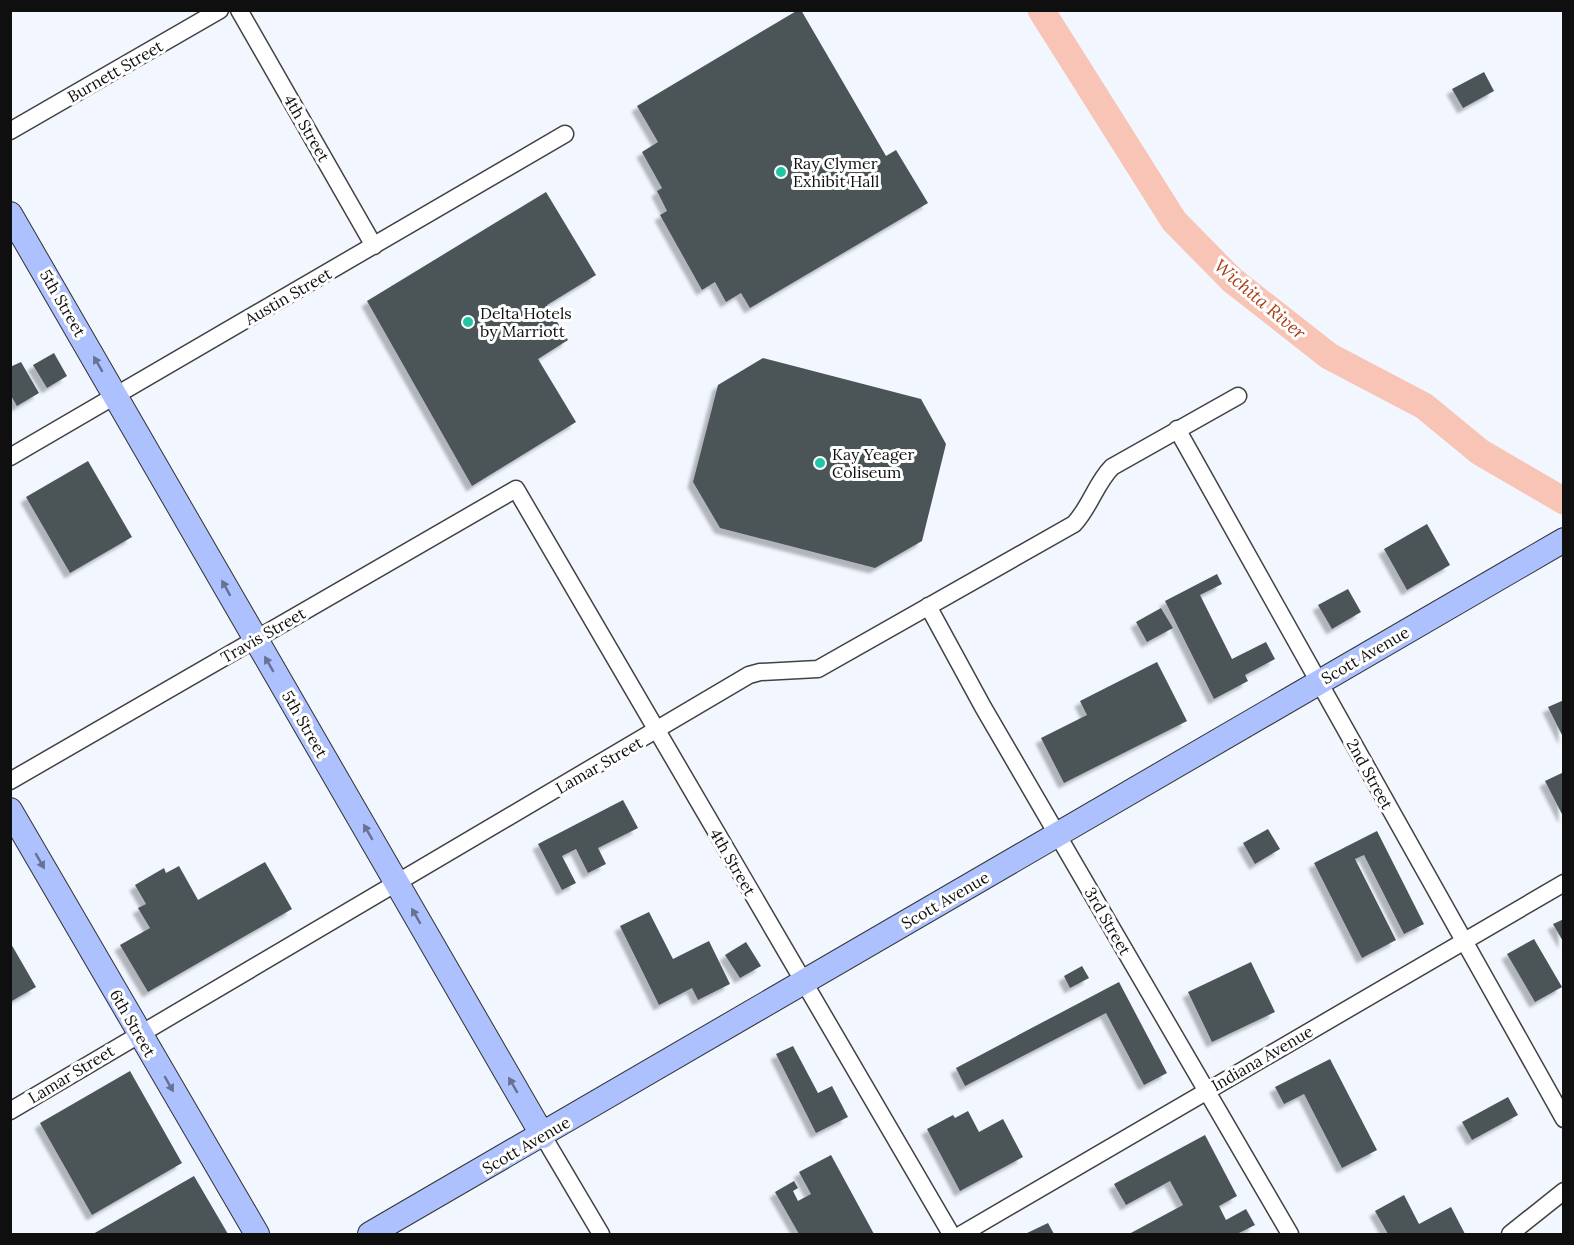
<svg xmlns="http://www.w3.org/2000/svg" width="1574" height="1245" viewBox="0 0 1574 1245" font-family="Lora,serif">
  <defs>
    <filter id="shadow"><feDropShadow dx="-5.5" dy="5.5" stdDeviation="1.5" flood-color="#0004"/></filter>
  </defs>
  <rect width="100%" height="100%" fill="#f2f6ff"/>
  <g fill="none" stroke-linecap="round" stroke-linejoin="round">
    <path stroke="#f8c4b5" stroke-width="27" d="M1041,10L1174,221L1232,280L1329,356L1424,406L1480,452L1564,501"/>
  </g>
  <path fill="#4b5558" filter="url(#shadow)" d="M798,10H801L886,156L896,150L928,203L750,308L741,293L726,302L715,282L702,290L660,215L667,211L657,191L662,188L642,152L658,142L637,106Z
    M1484,72L1494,91L1463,108L1452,89Z
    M546,192L596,275L547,305L568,340L538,359L576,422L472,486L367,301Z
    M54,353L67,376L47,388L33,365Z
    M763,358L921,399L946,444L922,541L875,568L720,528L693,482L718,385Z
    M21,362L39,393L17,406L10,394V367Z
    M88,461L132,537L70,573L26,497Z
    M1427,524L1450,565L1407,590L1384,549Z
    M1217,574L1222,584L1200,595L1232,659L1266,642L1275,659L1245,675L1248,681L1214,699L1165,601Z
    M1348,589L1361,612L1332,629L1318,605Z
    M1161,608L1173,628L1147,642L1136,622Z
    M1157,662L1187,721L1064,783L1041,738L1087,715L1080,701Z
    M1564,700V739L1548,707Z
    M1564,772V818L1545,781Z
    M623,800L638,828L598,848L606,864L588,873L576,849L562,856L576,883L562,890L538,844Z
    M1268,829L1280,849L1255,864L1243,843Z
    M1377,831L1424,924L1404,934L1364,855L1355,859L1396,940L1362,958L1314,863Z
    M265,862L292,909L148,992L120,945L150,928L138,908L146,904L135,885L164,868L166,873L179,866L198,900Z
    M649,912L673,959L709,941L730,984L698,1000L692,988L659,1005L620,926Z
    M1564,919V943L1553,924Z
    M1534,939L1562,987L1535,1002L1507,954Z
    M10,942L36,987L10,1002Z
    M746,942L761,966L740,978L725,955Z
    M1251,962L1275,1012L1212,1042L1188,992Z
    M1082,966L1089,978L1070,988L1064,976Z
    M1119,982L1167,1073L1144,1085L1106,1013L965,1086L956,1068Z
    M793,1046L818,1093L832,1086L848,1117L816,1133L776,1054Z
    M1330,1059L1377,1150L1342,1168L1304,1094L1284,1104L1275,1087Z
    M130,1071L182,1163L92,1215L40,1123Z
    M1508,1097L1518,1115L1472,1140L1462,1122Z
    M968,1111L979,1132L1003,1119L1023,1157L960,1191L927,1129L953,1115L955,1118Z
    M1205,1135L1237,1196L1219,1206L1226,1220L1246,1209L1255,1225L1237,1234H1129L1183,1205L1170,1181L1126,1205L1114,1184Z
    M831,1155L874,1234H799L775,1192L794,1181L798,1188L793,1191L798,1201L811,1194L799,1172Z
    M194,1176L228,1234H93Z
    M1404,1195L1419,1224L1451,1207L1465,1234H1388L1375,1211Z
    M1048,1223L1054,1234H1025Z"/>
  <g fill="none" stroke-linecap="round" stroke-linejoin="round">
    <g stroke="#424242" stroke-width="19">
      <path id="minor" d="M239,10L374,246
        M10,131L220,10
        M1177,429L1564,1119
        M10,457L565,134
        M928,606L983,707L1290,1234
        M10,781L516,489L951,1234
        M10,1111L749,675L760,672L818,669L1074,524C1090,507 1096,483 1112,467L1238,396
        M543,1136L601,1234
        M962,1234L1564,883
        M1510,1234L1564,1191"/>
    </g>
    <g stroke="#313131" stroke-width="26">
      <path id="secondary" d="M10,214L543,1136
        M10,810L257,1234
        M370,1234L1564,540"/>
    </g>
    <use href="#minor" stroke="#fff" stroke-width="16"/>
    <use href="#secondary" stroke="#adc1ff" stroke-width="24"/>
  </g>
  <defs><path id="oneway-solid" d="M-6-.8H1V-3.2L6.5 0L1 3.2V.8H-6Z" transform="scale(1.5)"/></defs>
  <g fill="#667193">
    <use href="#oneway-solid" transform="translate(98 364) rotate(-120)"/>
    <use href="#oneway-solid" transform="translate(226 588) rotate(-119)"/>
    <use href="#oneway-solid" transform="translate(269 664) rotate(-120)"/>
    <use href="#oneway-solid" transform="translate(368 832) rotate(-120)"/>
    <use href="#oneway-solid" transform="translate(40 861) rotate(60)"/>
    <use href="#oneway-solid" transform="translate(416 916) rotate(-120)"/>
    <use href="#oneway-solid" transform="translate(169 1084) rotate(60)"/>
    <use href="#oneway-solid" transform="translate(513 1085) rotate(-120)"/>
  </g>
  <g fill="#22c4a6" stroke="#fff" stroke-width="2">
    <circle cx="781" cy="172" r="6"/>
    <circle cx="468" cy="322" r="6"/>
    <circle cx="820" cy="463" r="6"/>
  </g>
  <g text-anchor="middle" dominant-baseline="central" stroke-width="6" stroke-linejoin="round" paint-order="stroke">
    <g font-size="16" fill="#0f0f0f" stroke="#fff">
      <text transform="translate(115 71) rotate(-30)">Burnett Street</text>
      <text transform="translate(307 128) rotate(60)">4th Street</text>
      <text transform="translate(288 296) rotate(-30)">Austin Street</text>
      <text transform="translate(63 303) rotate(60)">5th Street</text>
      <text transform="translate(263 635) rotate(-30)">Travis Street</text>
      <text transform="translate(1365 655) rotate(-30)">Scott Avenue</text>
      <text transform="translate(305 724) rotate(60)">5th Street</text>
      <text transform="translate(599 765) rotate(-30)">Lamar Street</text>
      <text transform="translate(1370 774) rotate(61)">2nd Street</text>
      <text transform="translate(733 862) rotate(60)">4th Street</text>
      <text transform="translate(945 900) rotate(-30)">Scott Avenue</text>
      <text transform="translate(1108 921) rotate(60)">3rd Street</text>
      <text transform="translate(133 1023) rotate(60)">6th Street</text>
      <text transform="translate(1262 1058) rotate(-30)">Indiana Avenue</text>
      <text transform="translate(71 1074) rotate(-31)">Lamar Street</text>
      <text transform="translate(526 1145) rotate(-30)">Scott Avenue</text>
    </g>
    <g font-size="16" fill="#0f0f0f" stroke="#fff" text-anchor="start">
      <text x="793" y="163">Ray Clymer<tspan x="793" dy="18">Exhibit Hall</tspan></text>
      <text x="480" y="313">Delta Hotels<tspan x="480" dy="18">by Marriott</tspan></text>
      <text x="832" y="454">Kay Yeager<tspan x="832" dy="18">Coliseum</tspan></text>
    </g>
    <g font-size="18" font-style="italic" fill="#a63f14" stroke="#fff">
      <text transform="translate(1260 299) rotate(40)">Wichita River</text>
    </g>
  </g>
  <rect width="1574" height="1245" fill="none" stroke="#0f0f0f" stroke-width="24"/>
</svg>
